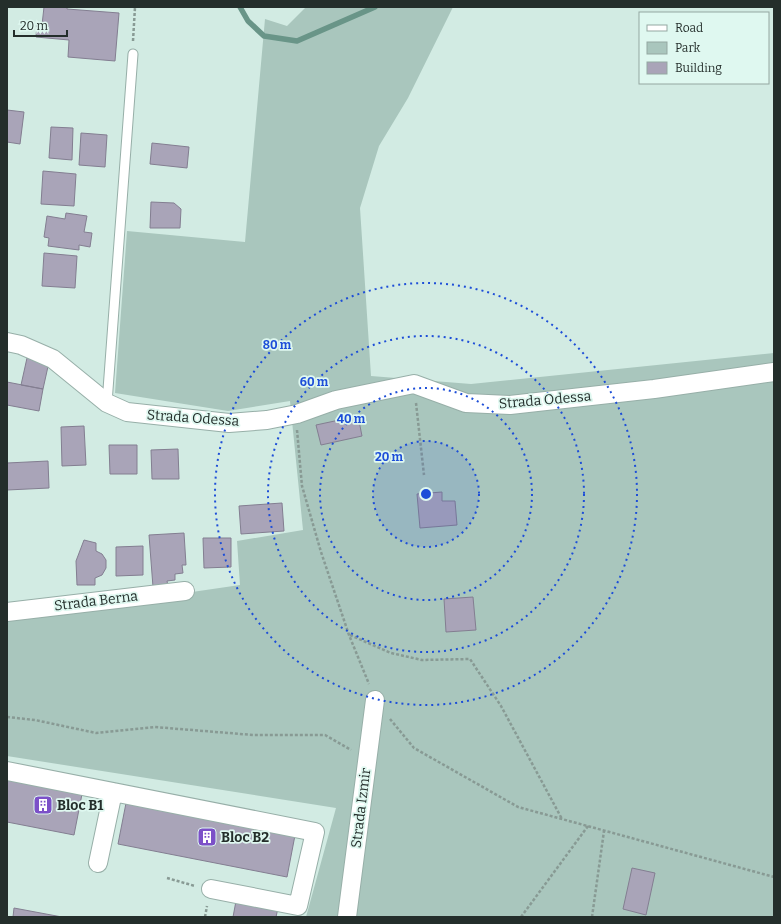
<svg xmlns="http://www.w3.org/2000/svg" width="781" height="924" viewBox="0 0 781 924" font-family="Bitter,serif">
  <rect width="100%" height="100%" fill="#d2ebe3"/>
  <path fill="#a9c6bd" d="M306,7H453L408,98L379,146L360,208L371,376L471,384L774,353V917H306L336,808L7,756V619L240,585L237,541L303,530L290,401L228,411L115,393L127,231L245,242L265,19L287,26Z"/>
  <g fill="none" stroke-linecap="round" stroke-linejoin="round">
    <path stroke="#699588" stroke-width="5.5" d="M240,7L248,21L264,36L297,41L375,7"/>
  </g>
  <path fill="#a9a4b8" stroke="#837e91" d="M44,7H67V9L119,13L115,61L68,57L69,40L36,37L37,24L42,25Z
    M7,110L24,112L20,144L7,142Z
    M51,127L73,128L72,160L49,158Z
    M81,133L107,135L105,167L79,165Z
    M152,143L189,147L187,168L150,164Z
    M43,171L76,174L74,206L41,204Z
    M151,202L174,203L181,209L180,228H150Z
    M66,213L87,216L84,232L92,233L90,247L79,245V250L48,246L49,238L44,237L47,216L65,219Z
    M44,253L77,256L75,288L42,286Z
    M27,358L49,362L43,389L21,385Z
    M7,382L43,389L39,411L7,405Z
    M358,416L362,436L321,445L316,425Z
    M84,426L86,465L62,466L61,427Z
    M109,445H137V474H110Z
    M178,449L179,479H152L151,450Z
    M48,461L49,488L7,490V463Z
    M442,492V501H455L457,525L420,528L417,494Z
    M282,503L284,531L241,534L239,506Z
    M184,533L186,565H182L183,573L175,574V580L167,581L168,586L153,587L149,535Z
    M203,538H231V567L204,568Z
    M84,540L96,543V551L102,554L106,560V568L102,575L95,578V585H77L76,561Z
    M143,546V575L116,576V547Z
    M473,597L476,630L446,632L444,599Z
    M7,774L83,789L74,835L7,822Z
    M127,798L296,830L287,877L118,844Z
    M632,868L655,873L646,915L623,909Z
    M236,901L278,908L276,917H233Z
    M14,908L62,917H13Z"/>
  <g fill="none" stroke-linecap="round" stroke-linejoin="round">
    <g stroke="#97afa8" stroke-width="11">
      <path id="service" d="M107,403L133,54"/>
    </g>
    <g stroke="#97afa8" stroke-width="20">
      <path id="minor" d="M7,342L21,345L53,359L107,403L127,412L229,423L267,420L297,414L336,400L414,384L466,403L510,405L654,389L774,372
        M7,612L185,591
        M7,771L315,832L298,906L211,889
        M98,863L113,792
        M347,917L375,700"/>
    </g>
    <path stroke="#889a94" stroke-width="2.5" stroke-dasharray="3 2" stroke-linecap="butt" d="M133,41L135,7
      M416,403L424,475
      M297,430L302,486L321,552L349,635L369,684
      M350,635L391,653L422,660L470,659L501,706L562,819
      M7,717L35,720L96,733L155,727L253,735H325L351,750
      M390,719L414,748L518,807L774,877
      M167,878L195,886
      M205,917L207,906
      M521,917L588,826
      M592,917L604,831"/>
    <use href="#service" stroke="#fff" stroke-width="9"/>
    <use href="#minor" stroke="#fff" stroke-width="18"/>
  </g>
  <circle cx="426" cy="494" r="53" fill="#1d4ed8" fill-opacity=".12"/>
  <g fill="none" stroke="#1d4ed8" stroke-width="2" stroke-dasharray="2 4">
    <circle cx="426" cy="494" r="53"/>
    <circle cx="426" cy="494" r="106"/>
    <circle cx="426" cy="494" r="158"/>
    <circle cx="426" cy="494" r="211"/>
  </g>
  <defs>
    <g id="building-square" transform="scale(1)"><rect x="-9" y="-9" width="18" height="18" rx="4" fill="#7c50c8" stroke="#dff8f0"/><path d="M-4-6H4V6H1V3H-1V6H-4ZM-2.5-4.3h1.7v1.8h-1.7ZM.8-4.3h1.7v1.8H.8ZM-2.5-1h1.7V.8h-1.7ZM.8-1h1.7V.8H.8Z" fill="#fff"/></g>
  </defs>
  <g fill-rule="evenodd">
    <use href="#building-square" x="43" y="805"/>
    <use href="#building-square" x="207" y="837"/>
  </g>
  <g text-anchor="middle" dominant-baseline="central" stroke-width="3.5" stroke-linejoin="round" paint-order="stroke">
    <g font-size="14" fill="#242e2b" stroke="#dff8f0">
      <text transform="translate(545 400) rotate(-5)">Strada Odessa</text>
      <text transform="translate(193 418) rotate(4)">Strada Odessa</text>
      <text transform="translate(96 601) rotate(-7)">Strada Berna</text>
      <text transform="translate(361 808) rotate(-83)">Strada Izmir</text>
    </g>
    <g font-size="14" font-weight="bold" fill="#242e2b" stroke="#dff8f0" text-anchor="start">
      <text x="57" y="805">Bloc B1</text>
      <text x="221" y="837">Bloc B2</text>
    </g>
  </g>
  <circle cx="426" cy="494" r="6" fill="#1d4ed8" stroke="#dff8f0" stroke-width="2"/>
  <g font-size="12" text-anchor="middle" font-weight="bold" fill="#1d4ed8" stroke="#dff8f0" stroke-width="3.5" stroke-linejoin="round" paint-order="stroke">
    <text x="277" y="349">80 m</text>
    <text x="314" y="386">60 m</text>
    <text x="351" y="423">40 m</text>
    <text x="389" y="461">20 m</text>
  </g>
  <rect width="781" height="924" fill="none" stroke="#242e2b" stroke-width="16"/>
  <rect x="639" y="12" width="130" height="72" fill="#dff8f0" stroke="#94a7a1"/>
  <rect x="647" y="25" width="20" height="6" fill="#ffffff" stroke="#94a7a1"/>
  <text x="675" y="32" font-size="12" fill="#242e2b">Road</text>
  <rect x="647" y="42" width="20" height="12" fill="#a9c6bd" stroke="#94a7a1"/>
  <text x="675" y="52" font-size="12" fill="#242e2b">Park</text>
  <rect x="647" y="62" width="20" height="12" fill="#a9a4b8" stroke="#94a7a1"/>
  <text x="675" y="72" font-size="12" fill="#242e2b">Building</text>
  <path d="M14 30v6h53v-6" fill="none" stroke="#242e2b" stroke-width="2"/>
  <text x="20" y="30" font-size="12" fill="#242e2b" stroke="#dff8f0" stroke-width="3" paint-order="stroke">20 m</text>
</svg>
